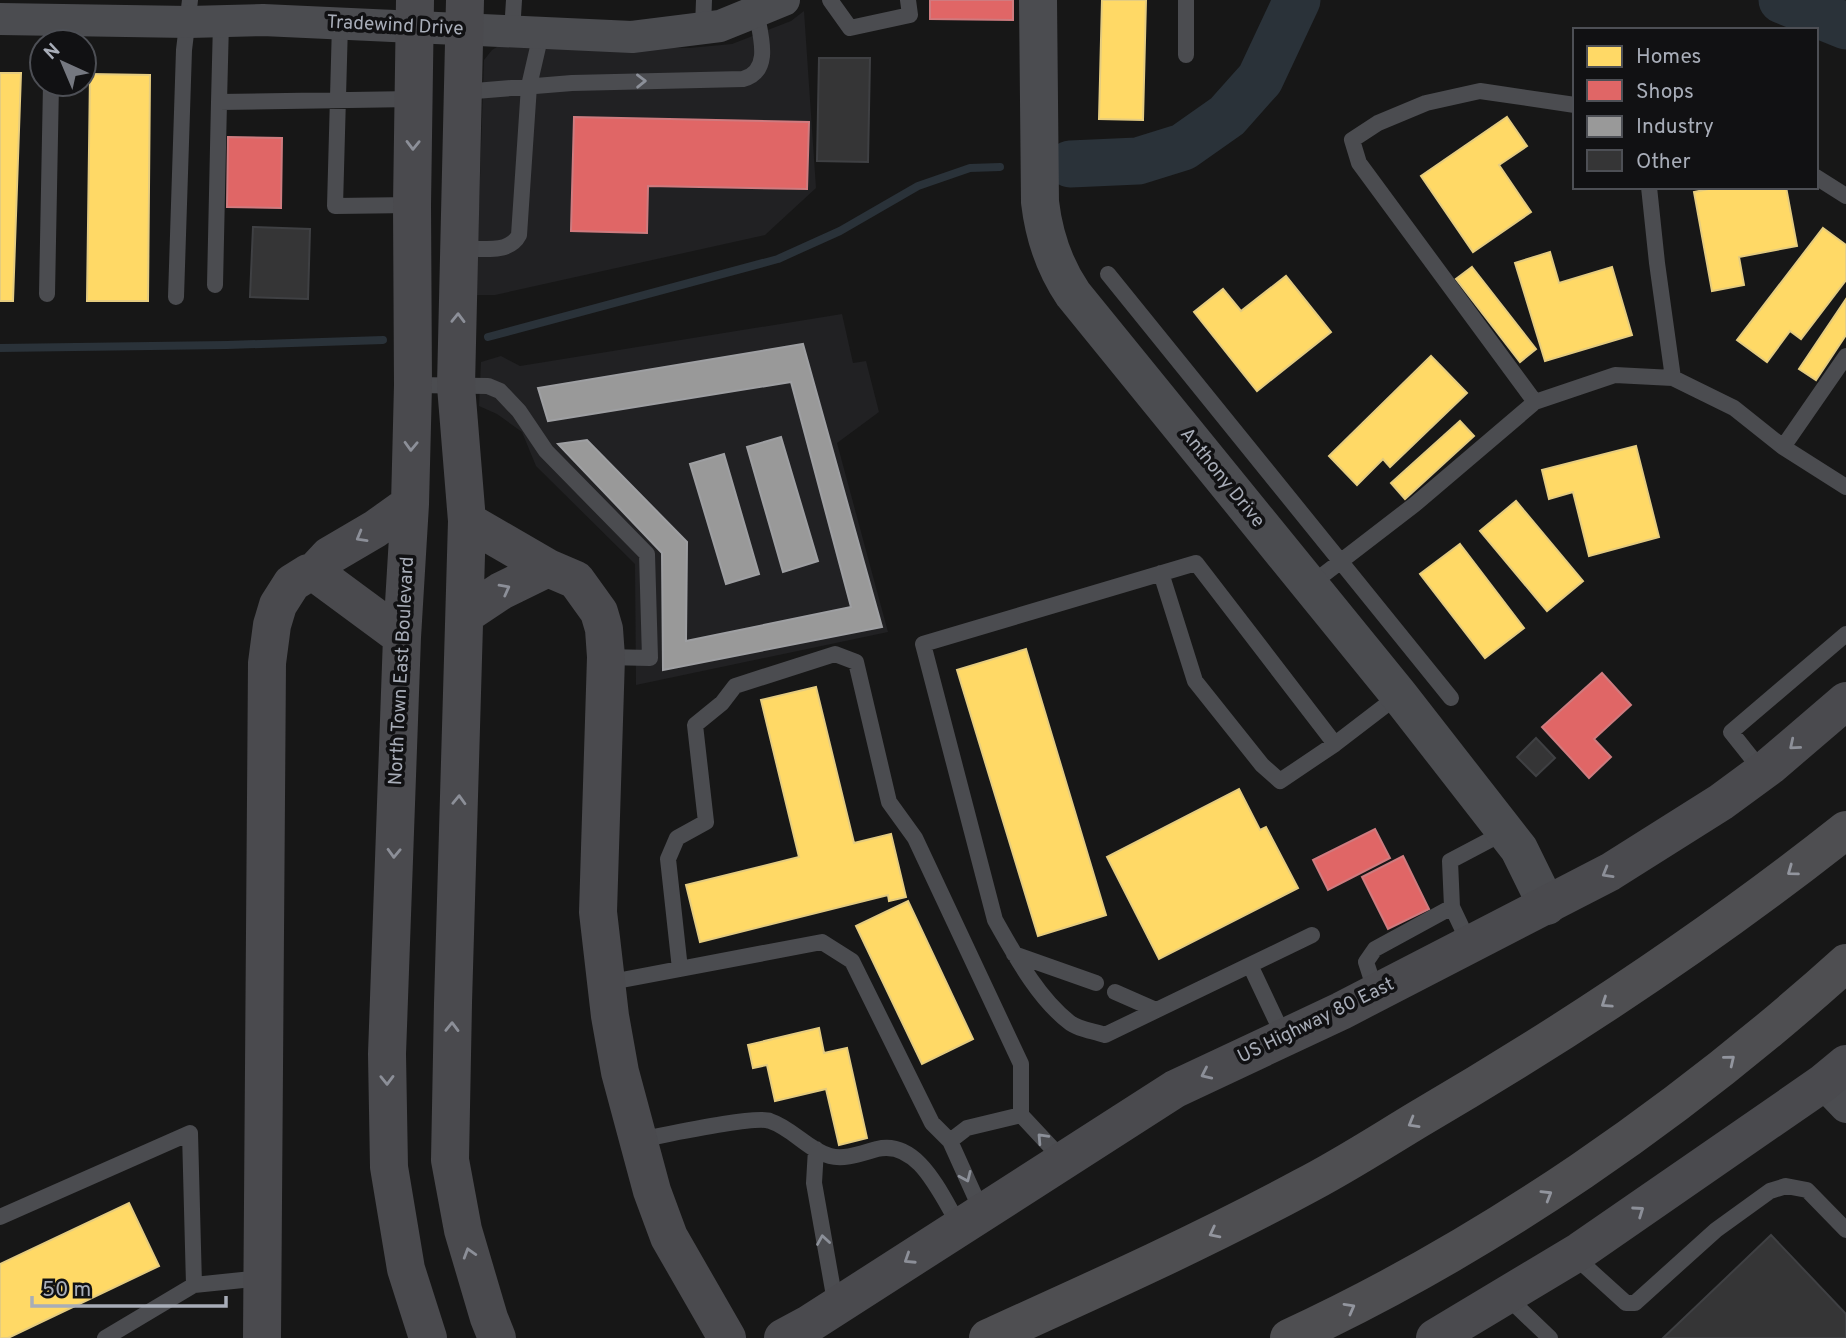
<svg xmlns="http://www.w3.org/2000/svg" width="1846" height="1338" viewBox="0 0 1846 1338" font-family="Overpass,sans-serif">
  <rect width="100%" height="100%" fill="#171717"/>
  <path fill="#212123" d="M804,11L816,188L765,235L495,295H476L484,60L492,50L500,45L689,48L732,44L791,21Z
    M842,314L853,363L866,361L879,412L837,443L888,632L636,685L635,564L536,466L522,432L497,414L479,406L481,362L501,356L520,366Z"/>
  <path fill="#ffd966" stroke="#e5cc7f" stroke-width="2" d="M1102,0H1146L1143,120L1099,119Z
    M0,73H21L13,301H0Z
    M90,74L150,75L148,301H87Z
    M1507,117L1527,146L1499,165L1531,212L1473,252L1421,176Z
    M1718,187H1786L1797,246L1739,257L1744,285L1712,291L1694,192Z
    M1823,228L1846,245V280L1801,339L1790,331L1767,362L1737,340Z
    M1550,252L1559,283L1612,267L1632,335L1545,361L1515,263Z
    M1472,267L1536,349L1520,362L1456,279Z
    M1286,276L1331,332L1257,391L1194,312L1223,289L1241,311Z
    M1846,299V335L1816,380L1799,369Z
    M1431,356L1467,393L1390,467L1383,459L1357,485L1329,456Z
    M1460,421L1474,436L1405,499L1391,483Z
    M1636,446L1659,537L1589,556L1573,492L1549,499L1542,470Z
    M1516,501L1583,581L1547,611L1480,531Z
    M1460,544L1524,628L1485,658L1420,574Z
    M1026,649L1106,915L1038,936L957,670Z
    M816,687L854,843L891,834L906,897L889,901L888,895L700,942L686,885L799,857L761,700Z
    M1239,789L1260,830L1266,827L1298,888L1159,959L1107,857Z
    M908,901L973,1039L922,1064L856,926Z
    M819,1028L824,1053L847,1048L867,1138L839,1145L826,1089L775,1101L767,1065L753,1068L748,1045Z
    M129,1203L159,1266L8,1338H0V1264Z"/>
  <path fill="#e06666" stroke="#cf7b7f" stroke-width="2" d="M930,0H1013V20L930,19Z
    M574,117L809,122L807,189L648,186L647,233L571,231Z
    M228,137L282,138L281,208L227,207Z
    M1602,673L1631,705L1594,739L1611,757L1589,778L1542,727Z
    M1375,829L1390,858L1328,890L1313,860Z
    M1403,856L1429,909L1388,929L1362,877Z"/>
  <path fill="#999" stroke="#9e9fa2" stroke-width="2" d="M803,344L882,627L663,670L662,553L558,444L587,440L687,542L686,641L851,607L791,382L548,421L538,388Z
    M781,437L818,561L783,572L747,447Z
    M724,454L759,574L726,584L690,464Z"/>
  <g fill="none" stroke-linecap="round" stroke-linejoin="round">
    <path stroke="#2a3239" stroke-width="8" d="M488,337L778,259L840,231L918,186L970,168L1000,167
      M0,348L227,345L383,340"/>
    <path stroke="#2a3239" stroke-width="47" d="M1782,0L1846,26
      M1070,164L1138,161L1183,147L1227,116L1260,79L1297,0"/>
  </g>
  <path fill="#353536" stroke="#3f4043" stroke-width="2" d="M819,58H870L868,162L817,161Z
    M253,227L310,229L308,299L250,297Z
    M1536,738L1555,758L1536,776L1517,757Z
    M1771,1235L1846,1314V1338H1663Z"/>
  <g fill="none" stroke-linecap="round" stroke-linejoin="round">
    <path stroke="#4b4c50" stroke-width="16" d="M830,0L850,28L910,15L908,0
      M221,22L219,102L413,99
      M340,24L335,206L412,205
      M703,28L704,0
      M512,32L514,0
      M51,42V20
      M1186,55V0
      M463,92L572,83L743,79C773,71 760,34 756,11
      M1816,177L1846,196
      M1649,187L1657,263L1673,378
      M459,248C479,248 509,255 519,235L529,86L541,34
      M1108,274L1451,698
      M215,285L219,102
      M47,294L51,84
      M176,297L184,50L190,0
      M413,385L488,386L500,391L519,411L546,451L647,554L650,658L606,657
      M1535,402L1359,163L1352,140L1378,123L1426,103L1480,91L1575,105
      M1783,447L1846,356
      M1161,573L1195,681L1262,765L1280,781L1335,744
      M1310,585L1414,505L1535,402L1615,375L1673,378L1734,408L1783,447L1846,487
      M1762,771L1731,732L1846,634
      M1452,907L1450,861L1505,832
      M1014,954L1096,983
      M1250,965L1312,935
      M680,969L668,859L677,838L706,822L695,725L722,703L735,686L835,654L856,662L889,802L915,838L1021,1064V1115L1064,1161
      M606,983L822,942L852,961L932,1123L950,1141L982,1212
      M1115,992L1156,1010
      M1376,993L1366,962L1375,949L1452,907L1470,945
      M1284,1037L1250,965L1105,1035C1094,1031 1077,1029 1069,1022C1037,997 1015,955 995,920L923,644L1196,563L1335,744L1399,695
      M638,1140C661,1136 754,1115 770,1121C792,1128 808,1150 830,1156C845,1160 862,1153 877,1149C919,1139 941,1196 960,1226
      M950,1141L967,1128L1021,1115
      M816,1149L814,1183L836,1307
      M0,1217L190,1133L194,1285L105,1338
      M1573,1255L1626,1303H1635L1716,1230L1770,1191L1786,1186L1807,1190L1846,1230
      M194,1285L262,1278
      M1506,1296L1550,1338"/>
    <path stroke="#4b4c50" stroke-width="32" d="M0,19L189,22L263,20L632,37L720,26L784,0
      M1823,1083L1846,1107"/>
    <path stroke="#4b4c50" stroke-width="38" d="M1038,0L1040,202C1044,236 1054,266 1073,294L1399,695L1519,849L1547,906"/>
    <path stroke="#4a4a4e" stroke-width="38" d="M415,0L412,205L413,385L410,504L402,637L387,1054L389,1167L406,1269L428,1338
      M465,0L456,386L467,521L453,1003L450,1160L463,1230L489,1318L497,1338
      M467,521L548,568L576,580L599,612L604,629L606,657L598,912L610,1016L620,1072L652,1191L669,1237L727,1338
      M314,572L402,637
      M465,615L501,591L548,568
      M262,1338L267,663L272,625L278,605L292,583L308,573L314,572L329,556L375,529L410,504
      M783,1338L809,1324L1175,1089L1341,1011L1610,872L1721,802L1770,766L1846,701
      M1435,1338L1580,1251L1823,1083L1846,1064"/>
    <path stroke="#4e4e51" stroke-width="38" d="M988,1338C1094,1290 1201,1242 1303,1187C1342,1167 1379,1143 1417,1120C1566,1033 1711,937 1846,830
      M1289,1338C1490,1245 1682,1111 1846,963"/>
  </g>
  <defs><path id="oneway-chevron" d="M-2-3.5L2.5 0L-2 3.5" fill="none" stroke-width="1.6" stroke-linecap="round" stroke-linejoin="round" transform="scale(1.75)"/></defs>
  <g stroke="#8c9099">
    <use href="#oneway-chevron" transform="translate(641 81) rotate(-1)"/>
    <use href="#oneway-chevron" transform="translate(1042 1138) rotate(-133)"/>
    <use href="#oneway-chevron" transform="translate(966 1177) rotate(66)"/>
    <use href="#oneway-chevron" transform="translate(823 1240) rotate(-99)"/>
  </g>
  <g stroke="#8c8f98">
    <use href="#oneway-chevron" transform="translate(413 145) rotate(91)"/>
    <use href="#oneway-chevron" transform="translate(458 318) rotate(-89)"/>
    <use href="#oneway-chevron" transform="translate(411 446) rotate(92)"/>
    <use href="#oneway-chevron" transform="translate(361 537) rotate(150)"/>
    <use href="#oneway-chevron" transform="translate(505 589) rotate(-28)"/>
    <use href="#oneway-chevron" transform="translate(1794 745) rotate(140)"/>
    <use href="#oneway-chevron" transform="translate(459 800) rotate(-88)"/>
    <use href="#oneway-chevron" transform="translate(394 853) rotate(92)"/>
    <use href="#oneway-chevron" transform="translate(1607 873) rotate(150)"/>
    <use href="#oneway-chevron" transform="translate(452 1027) rotate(-89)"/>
    <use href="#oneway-chevron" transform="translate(1206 1074) rotate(155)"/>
    <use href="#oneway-chevron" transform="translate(387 1080) rotate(89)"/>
    <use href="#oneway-chevron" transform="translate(1639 1211) rotate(-35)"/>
    <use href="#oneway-chevron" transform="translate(469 1253) rotate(-107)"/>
    <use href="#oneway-chevron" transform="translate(909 1259) rotate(147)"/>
  </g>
  <g stroke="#92959e">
    <use href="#oneway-chevron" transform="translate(1792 871) rotate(144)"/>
    <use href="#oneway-chevron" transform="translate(1606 1003) rotate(146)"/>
    <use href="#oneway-chevron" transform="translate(1730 1060) rotate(-39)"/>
    <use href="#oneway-chevron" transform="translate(1413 1123) rotate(150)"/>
    <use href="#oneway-chevron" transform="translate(1547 1195) rotate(-31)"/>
    <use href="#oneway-chevron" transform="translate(1214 1233) rotate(153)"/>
    <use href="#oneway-chevron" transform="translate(1350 1308) rotate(-29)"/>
  </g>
  <g text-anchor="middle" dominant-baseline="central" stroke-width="7" stroke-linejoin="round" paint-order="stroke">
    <g font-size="19" fill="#a8adb8" stroke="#111113">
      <text transform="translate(395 26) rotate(3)">Tradewind Drive</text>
      <text transform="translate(1222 478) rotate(51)">Anthony Drive</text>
      <text transform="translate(402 671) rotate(-87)">North Town East Boulevard</text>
      <text transform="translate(1316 1021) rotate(-26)">US Highway 80 East</text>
    </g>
  </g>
  <rect x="1573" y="28" width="245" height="161" fill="#111113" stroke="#4d4f55" stroke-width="2"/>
  <rect x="1587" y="46" width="35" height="21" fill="#ffd966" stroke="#4d4f55" stroke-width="2"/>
  <text x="1636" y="63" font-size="21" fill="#a8adb8">Homes</text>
  <rect x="1587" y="80" width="35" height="21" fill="#e06666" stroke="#4d4f55" stroke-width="2"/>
  <text x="1636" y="98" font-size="21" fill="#a8adb8">Shops</text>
  <rect x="1587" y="116" width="35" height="21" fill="#999999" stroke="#4d4f55" stroke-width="2"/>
  <text x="1636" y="133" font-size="21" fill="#a8adb8">Industry</text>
  <rect x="1587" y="150" width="35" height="21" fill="#353536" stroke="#4d4f55" stroke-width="2"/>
  <text x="1636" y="168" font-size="21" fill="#a8adb8">Other</text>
  <g transform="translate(63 63) rotate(316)"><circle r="33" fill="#111113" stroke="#4d4f55" stroke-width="2"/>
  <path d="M0-5L12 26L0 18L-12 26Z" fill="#757880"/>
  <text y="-10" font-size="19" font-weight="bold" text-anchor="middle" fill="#a8adb8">N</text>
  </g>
  <path d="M32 1296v10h194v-10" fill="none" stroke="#a8adb8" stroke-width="3.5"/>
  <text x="42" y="1296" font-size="21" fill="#a8adb8" stroke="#111113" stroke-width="5" paint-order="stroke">50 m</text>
</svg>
